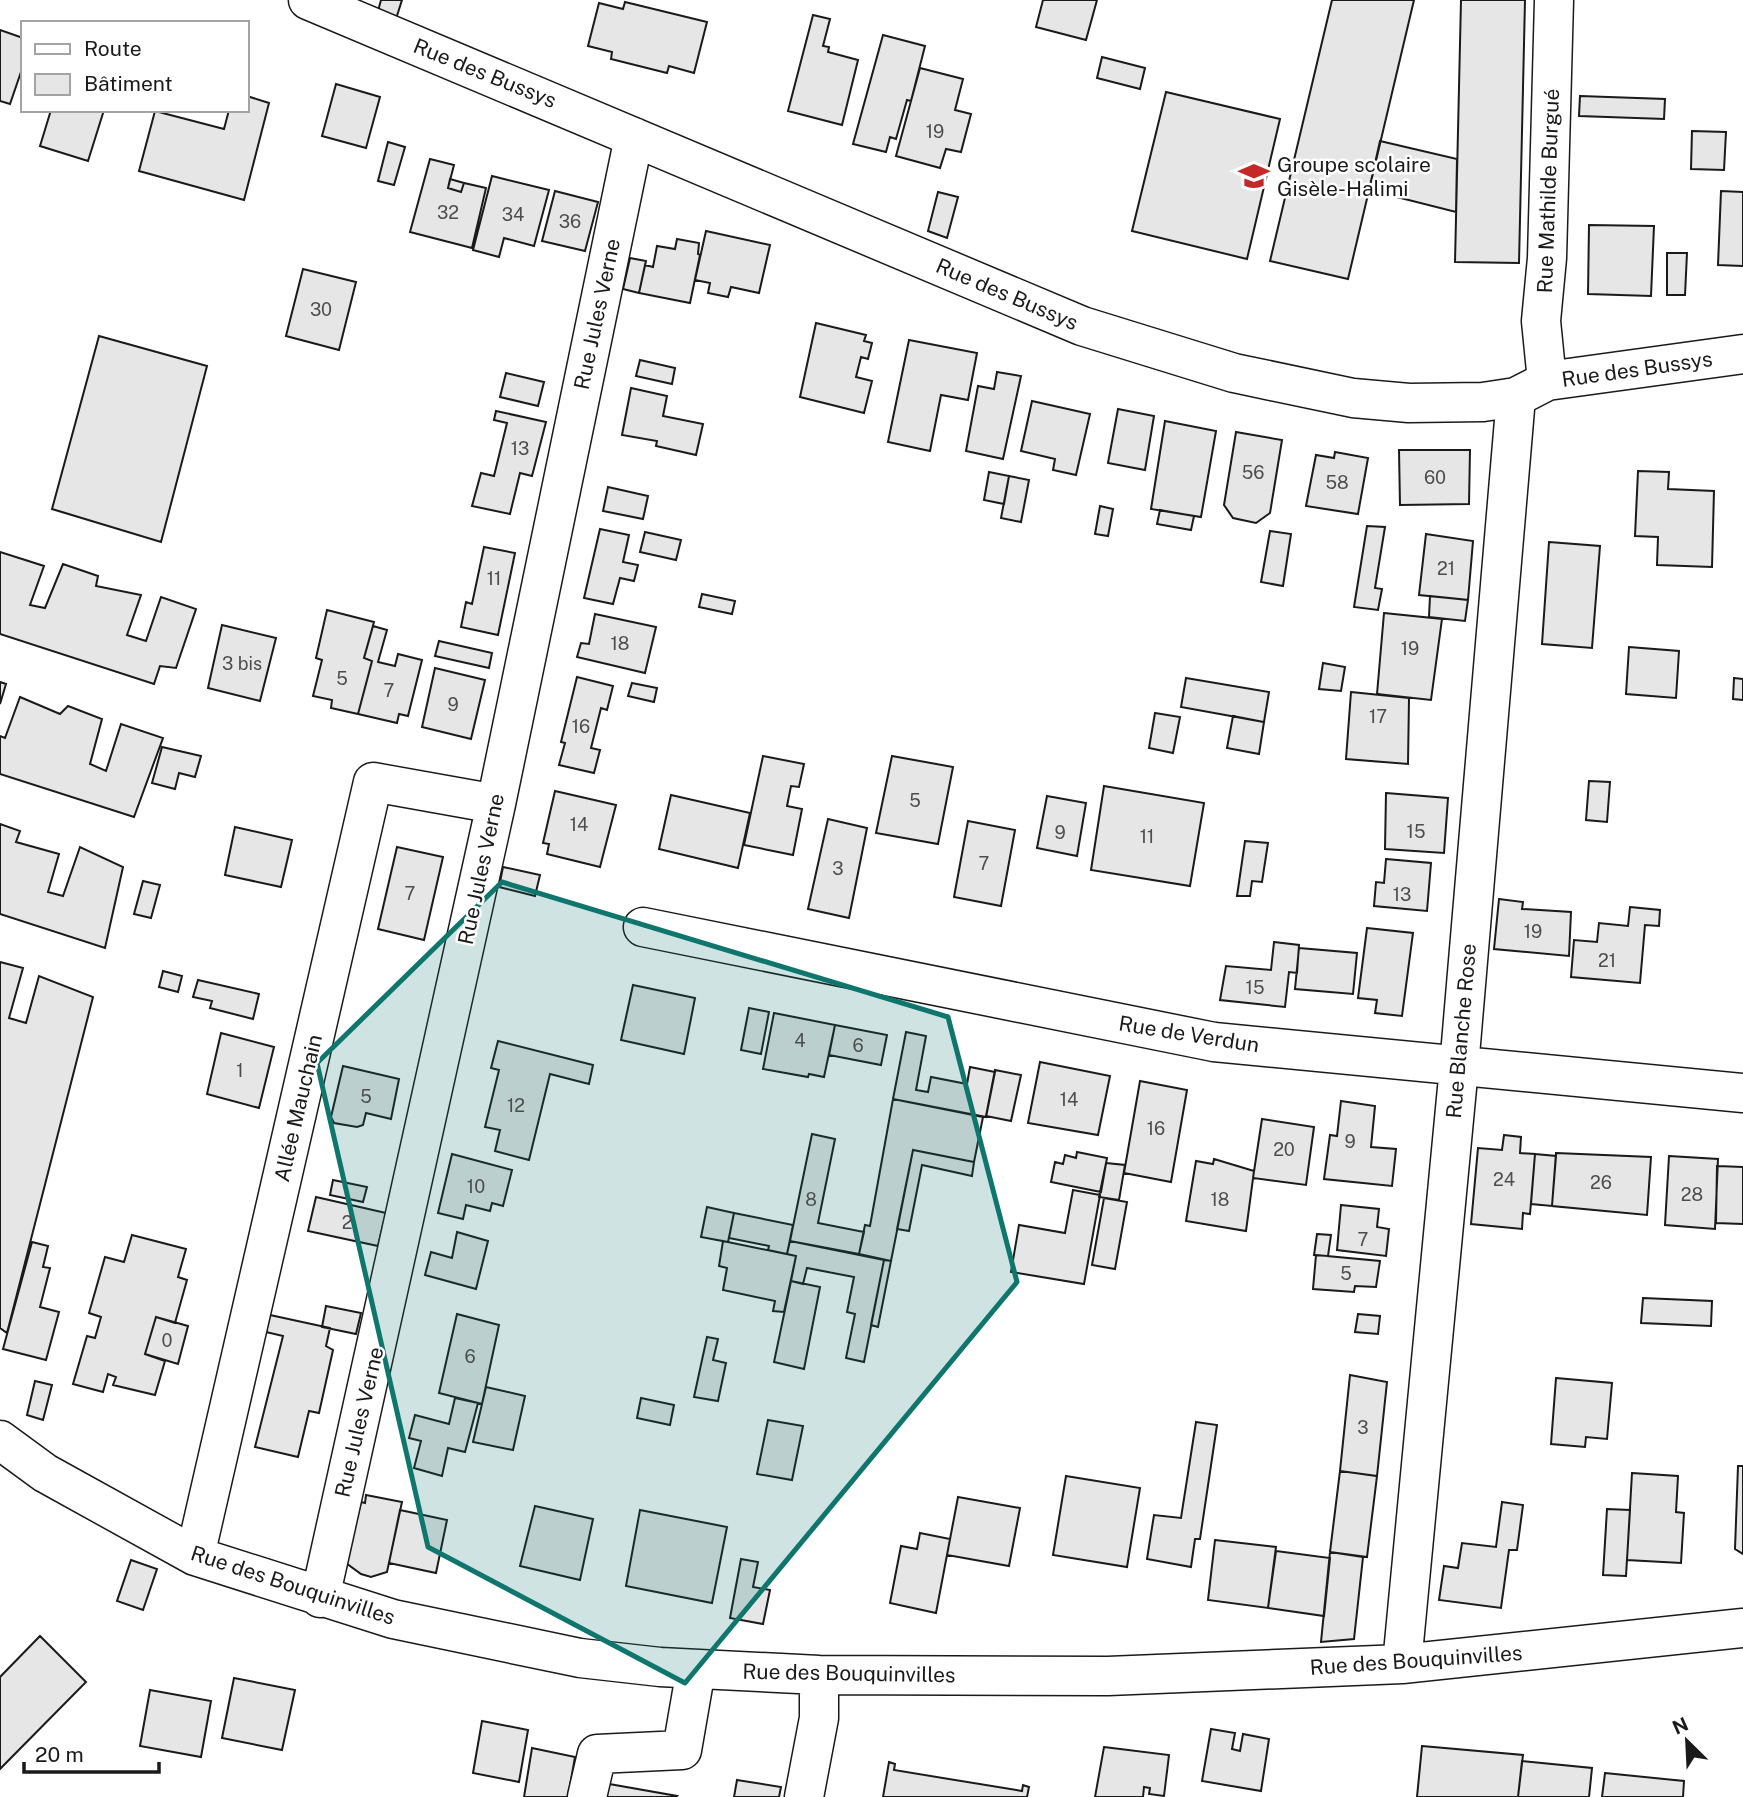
<svg xmlns="http://www.w3.org/2000/svg" width="1743" height="1797" viewBox="0 0 1743 1797" font-family="'Public Sans',sans-serif">
  <rect width="100%" height="100%" fill="#fff"/>
  <path fill="#e6e6e6" stroke="#1a1a1a" stroke-width="2" d="M381,0H402L396,19L378,11Z
    M1043,0H1097L1086,40L1036,27Z
    M1332,0H1414L1348,279L1270,261Z
    M1461,0H1525L1519,263L1455,262Z
    M625,2L707,22L694,73L669,66L667,73L611,59L612,52L588,46L599,3L623,9Z
    M813,15L830,19L823,46L829,47L828,52L858,60L842,125L788,111Z
    M0,30L23,38V66L10,104L0,101Z
    M883,35L925,46L911,101L907,100L896,139L890,137L886,152L853,144Z
    M1102,57L1145,68L1140,89L1097,78Z
    M920,68L963,79L955,110L971,114L961,152L946,149L940,168L896,156Z
    M336,84L380,97L366,148L322,136Z
    M1166,92L1280,119L1247,259L1132,231Z
    M247,96L269,103L244,200L139,171L155,111L224,129L229,110H247Z
    M1580,96L1665,99L1664,119L1579,116Z
    M51,110H104L88,161L40,146Z
    M1692,131L1726,132L1724,170L1691,169Z
    M1380,141L1457,159L1456,212L1369,190Z
    M388,142L405,147L394,185L378,181Z
    M430,159L454,165L448,188L461,192L464,183L486,188L472,248L410,232Z
    M492,176L549,190L534,246L504,238L499,257L473,250Z
    M450,179L464,183L461,192L448,188Z
    M555,191L598,202L585,251L542,241Z
    M1721,191L1743,192V266L1718,265Z
    M938,192L958,197L947,238L928,231Z
    M1589,225L1654,226L1651,296L1588,294Z
    M706,231L770,245L759,293L731,287L728,297L708,293L710,283L695,280Z
    M677,239L699,243L698,254L700,255L690,303L639,293L645,265L653,267L657,246L675,249Z
    M1667,253H1687L1685,295H1667Z
    M630,258L646,261L639,293L623,289Z
    M303,269L356,282L339,350L286,336Z
    M816,323L866,335L864,341L872,343L868,359L861,357L856,377L872,381L864,413L800,397Z
    M99,336L207,366L161,542L52,509Z
    M909,340L977,353L968,400L941,395L930,451L888,442Z
    M640,360L675,368L672,384L636,376Z
    M997,372L1021,376L1003,459L966,451L978,386L994,389Z
    M506,373L544,382L538,406L500,397Z
    M631,388L667,396L663,416L703,424L696,455L656,446L657,441L622,435Z
    M1032,401L1090,414L1076,475L1053,470L1055,459L1021,451Z
    M1118,409L1154,416L1145,470L1108,463Z
    M496,411L546,422L532,476L520,473L510,514L472,506L481,473L494,476L507,423L494,420Z
    M1165,421L1216,431L1201,517L1151,509Z
    M1236,432L1282,440L1270,513L1256,523L1233,518L1224,505Z
    M1399,450H1470L1469,504L1400,505Z
    M1335,452L1368,458L1358,514L1306,506L1316,455L1334,458Z
    M1638,471L1669,472L1668,489L1714,491L1712,567L1657,565L1658,537L1635,536Z
    M989,472L1009,476L1004,504L984,500Z
    M1009,476L1029,480L1021,522L1001,518Z
    M608,487L648,496L643,519L603,511Z
    M1100,506L1113,509L1108,536L1095,534Z
    M1160,510L1194,516L1191,530L1157,524Z
    M1367,526L1385,527L1375,588L1382,589L1378,610L1354,607Z
    M600,529L629,535L623,562L638,565L634,581L620,578L613,604L584,598Z
    M1270,531L1291,534L1283,586L1261,582Z
    M645,532L681,540L676,560L640,552Z
    M1426,534L1473,541L1468,600L1419,595Z
    M1549,542L1600,546L1592,648L1542,644Z
    M484,547L515,553L498,635L461,627L466,602L472,604Z
    M0,552L44,566L30,605L45,608L63,564L98,576L96,586L141,595L127,635L146,641L161,597L196,609L176,668L160,666L154,684L0,634Z
    M702,594L735,601L732,614L699,607Z
    M1430,596L1468,600L1465,621L1429,617Z
    M327,610L374,622L364,658L372,661L358,714L331,708L332,700L313,696L322,660L316,658Z
    M1384,613L1442,619L1431,700L1377,694Z
    M595,614L656,627L645,673L577,657L581,643L589,644Z
    M222,625L276,638L260,701L208,688Z
    M373,626L387,630L378,662L395,666L398,654L422,660L408,716L399,714L397,723L358,714L372,661L364,658Z
    M439,641L492,653L489,668L435,656Z
    M1629,647L1679,651L1676,698L1626,694Z
    M1323,663L1345,667L1341,691L1319,689Z
    M435,668L485,680L471,739L422,727Z
    M577,677L613,686L607,710L601,708L591,748L600,750L594,773L559,765L565,743L561,742Z
    M1186,678L1269,692L1264,722L1181,707Z
    M1734,678L1743,679V700L1733,699Z
    M0,682L6,684L0,704Z
    M632,683L657,688L654,702L628,696Z
    M1351,692L1409,698L1408,764L1346,759Z
    M20,697L60,714L68,706L102,719L90,764L106,771L121,724L163,738L134,817L0,774V736L5,738Z
    M1155,713L1180,717L1173,753L1149,748Z
    M1233,716L1264,722L1259,754L1227,748Z
    M162,747L201,756L195,777L179,773L175,789L152,783Z
    M763,756L804,764L799,787L791,786L787,806L802,809L793,855L744,845Z
    M892,756L953,767L938,844L876,833Z
    M1589,781L1610,782L1607,822L1586,820Z
    M1104,786L1204,803L1190,886L1091,870Z
    M555,791L616,805L600,867L547,854L549,844L543,843Z
    M1386,793L1448,798L1444,853L1385,849Z
    M671,795L750,813L738,868L659,849Z
    M1047,796L1086,803L1077,856L1037,848Z
    M828,819L867,828L849,918L808,909Z
    M968,821L1015,830L1001,906L954,897Z
    M0,824L20,831L16,842L59,854L48,892L63,896L80,847L123,867L105,948L0,914Z
    M235,827L292,840L281,887L225,875Z
    M1245,841L1268,843L1262,882L1252,881L1250,896H1237Z
    M397,847L443,857L424,940L378,929Z
    M1386,859L1431,863L1427,911L1374,906L1376,882L1384,883Z
    M503,867L540,875L535,896L499,887Z
    M143,881L160,885L151,918L134,914Z
    M1499,899L1523,902L1522,909L1571,912L1569,956L1494,949Z
    M1630,907L1660,910L1659,926L1645,925L1640,983L1571,977L1574,940L1597,942L1599,923L1628,926Z
    M1367,928L1413,933L1402,1016L1375,1013L1377,1000L1358,998Z
    M1274,942L1299,945L1297,973L1289,972L1285,1007L1220,1000L1226,966L1271,970Z
    M1299,948L1357,953L1353,994L1295,989Z
    M0,962L23,968L9,1018L26,1023L39,976L93,997L7,1333L0,1328Z
    M163,971L182,976L178,992L159,987Z
    M198,980L259,994L253,1019L210,1008L212,1001L193,997Z
    M633,985L695,998L684,1054L621,1040Z
    M749,1008L769,1012L761,1054L741,1050Z
    M774,1013L835,1025L824,1077L809,1074L808,1077L763,1069Z
    M835,1025L887,1035L881,1065L829,1055Z
    M906,1032L926,1036L916,1090L928,1092L931,1077L967,1084L970,1067L995,1072L986,1117L893,1099Z
    M221,1033L274,1047L259,1108L207,1094Z
    M498,1041L593,1065L589,1084L550,1074L529,1160L495,1151L500,1130L485,1127L499,1070L491,1068Z
    M1040,1062L1110,1076L1098,1135L1028,1123Z
    M343,1066L399,1079L391,1119L366,1113L363,1125L357,1127L334,1123L331,1117Z
    M995,1070L1021,1075L1011,1121L986,1116Z
    M1140,1081L1187,1090L1171,1182L1124,1173Z
    M893,1099L983,1117L974,1162L913,1150L891,1261L859,1254L865,1225L870,1226Z
    M1341,1101L1375,1106L1371,1147L1396,1149L1392,1186L1324,1179L1330,1135L1337,1136Z
    M1262,1119L1314,1127L1306,1185L1253,1178Z
    M812,1134L835,1139L818,1223L864,1232L859,1254L790,1241Z
    M1504,1135L1521,1137L1520,1153L1535,1154L1530,1214L1523,1213L1522,1229L1471,1224L1478,1148L1502,1150Z
    M913,1150L974,1162L972,1176L922,1165L909,1231L897,1229Z
    M1077,1152L1107,1158L1101,1192L1051,1182L1055,1162L1063,1164L1065,1155L1076,1158Z
    M1556,1153L1651,1157L1647,1215L1552,1206Z
    M452,1154L512,1170L503,1206L492,1203L490,1211L466,1205L463,1219L438,1213Z
    M1535,1154L1556,1156L1552,1206L1531,1204Z
    M1669,1156L1718,1159L1715,1229L1665,1225Z
    M1214,1159L1254,1171L1246,1231L1186,1221L1196,1161L1213,1164Z
    M1106,1163L1125,1165L1119,1200L1099,1197Z
    M1717,1166L1743,1167V1224L1716,1223Z
    M333,1180L367,1187L363,1202L330,1195Z
    M1073,1190L1100,1195L1084,1284L1011,1272L1019,1225L1065,1233Z
    M316,1197L386,1213L378,1246L308,1231Z
    M1104,1198L1127,1202L1115,1269L1092,1265Z
    M1341,1205L1379,1209L1377,1227L1389,1229L1386,1256L1337,1250Z
    M707,1207L734,1213L728,1242L701,1237Z
    M734,1213L793,1225L787,1254L768,1250L769,1246L729,1238Z
    M457,1232L488,1241L476,1289L425,1275L431,1252L452,1258Z
    M1317,1234L1331,1235L1328,1256L1314,1255Z
    M132,1235L186,1249L178,1277L187,1280L175,1323L156,1317L145,1354L165,1361L155,1395L113,1385L116,1377L108,1374L103,1392L73,1384L87,1336L95,1338L101,1317L89,1313L105,1257L124,1262Z
    M723,1241L796,1256L784,1312L773,1311L775,1301L723,1290L727,1268L719,1266Z
    M790,1241L884,1260L864,1362L846,1358L855,1314L847,1312L854,1277L807,1268L803,1284L791,1281L796,1256L787,1254Z
    M32,1242L48,1246L43,1267L50,1268L40,1307L59,1312L46,1360L3,1349Z
    M1316,1255L1380,1261L1376,1287L1355,1286L1354,1292L1313,1289Z
    M884,1260L891,1261L878,1327L871,1325Z
    M791,1281L820,1287L804,1369L774,1362Z
    M1643,1298L1712,1301L1711,1326L1641,1323Z
    M326,1306L361,1313L356,1334L322,1327Z
    M457,1314L499,1325L482,1404L439,1393Z
    M1358,1314L1380,1316L1378,1334L1355,1332Z
    M270,1315L330,1328L326,1346L333,1350L319,1413L309,1411L298,1457L255,1447L283,1336L266,1332Z
    M156,1317L188,1326L178,1364L145,1354Z
    M707,1337L718,1339L713,1360L726,1363L718,1401L694,1397Z
    M1350,1375L1387,1382L1377,1476L1340,1471Z
    M1556,1378L1612,1383L1607,1439L1586,1437L1585,1447L1551,1444Z
    M35,1381L52,1385L43,1420L27,1415Z
    M486,1387L525,1396L513,1450L473,1442Z
    M455,1398L478,1403L465,1452L448,1448L442,1476L414,1468L421,1441L409,1438L415,1415L449,1424Z
    M641,1398L674,1405L670,1425L637,1418Z
    M768,1420L803,1426L792,1480L757,1474Z
    M1196,1422L1217,1425L1200,1539H1195L1191,1567L1147,1559L1154,1515L1181,1518Z
    M1738,1466H1743V1554L1735,1549Z
    M1340,1471L1377,1476L1367,1557L1330,1552Z
    M1632,1473L1678,1476L1676,1512L1684,1513L1681,1563L1627,1560Z
    M1066,1476L1140,1488L1127,1567L1053,1555Z
    M366,1495L402,1502L387,1572L371,1577L361,1574L346,1563L361,1502L365,1503Z
    M958,1497L1020,1508L1009,1566L947,1555Z
    M1502,1502L1523,1505L1517,1550H1509L1501,1608L1439,1600L1444,1566L1458,1568L1462,1543L1496,1547Z
    M535,1506L593,1519L580,1580L520,1566Z
    M1607,1509L1630,1510L1626,1576L1603,1575Z
    M400,1510L447,1520L436,1573L389,1563Z
    M640,1510L727,1527L712,1603L626,1586Z
    M920,1533L950,1539L936,1613L890,1603L901,1546L917,1549Z
    M1215,1540L1276,1547L1268,1608L1208,1600Z
    M1276,1551L1330,1558L1324,1616L1268,1608Z
    M1330,1552L1363,1557L1354,1639L1321,1642Z
    M741,1559L758,1562L753,1587L770,1590L763,1624L730,1618Z
    M131,1560L157,1569L143,1610L117,1601Z
    M40,1636L86,1682L0,1769V1677Z
    M234,1678L295,1690L282,1750L222,1738Z
    M150,1690L211,1701L201,1757L140,1746Z
    M482,1721L528,1730L519,1782L473,1773Z
    M1211,1729L1235,1733L1232,1749L1240,1751L1243,1734L1269,1739L1261,1791L1202,1781Z
    M1422,1746L1523,1755L1518,1797H1417Z
    M1104,1747L1169,1755L1164,1796L1149,1794L1150,1788L1144,1787L1143,1797H1095Z
    M532,1748L575,1757L568,1797H524Z
    M1522,1761L1592,1768L1589,1797H1518Z
    M889,1762L895,1764L894,1770L1022,1791L1023,1785L1029,1787L1027,1797H883Z
    M1605,1773L1684,1781L1683,1797H1602Z
    M737,1780L781,1787L779,1797H734Z
    M598,1782L677,1796L676,1797H596Z"/>
  <g fill="none" stroke-linecap="round" stroke-linejoin="round">
    <g stroke="#1a1a1a" stroke-width="41">
      <path id="minor" d="M308,0L1082,326L1234,373L1353,398L1409,403L1483,402L1516,397L1547,381L1743,354
        M1547,381L1541,321L1547,258L1554,0
        M643,927L1214,1042L1743,1093
        M0,1440L45,1473L195,1556L393,1619L580,1658L660,1667L819,1675L1108,1676L1402,1664L1743,1628
        M195,1556L373,782L496,804
        M320,1598L496,804L634,137
        M1402,1664L1459,1067L1516,397
        M587,1797L597,1754L682,1750L696,1669
        M804,1797L819,1718V1675"/>
    </g>
    <use href="#minor" stroke="#fff" stroke-width="38"/>
  </g>
  <path fill="#0f766e" fill-opacity="0.2" stroke="#0f766e" stroke-width="5" stroke-linejoin="round" d="M502,882L948,1017L1017,1282L685,1683L428,1547L317,1063Z"/>
  <defs>
    <g id="school-bare" transform="scale(2.415)"><path d="M0-5L7-2L0 1L-7-2ZM-4 1L0 2.5L4 1V4Q0 6-4 4Z" fill="#c62828" stroke="#fff" stroke-width="2.5" paint-order="stroke"/></g>
  </defs>
  <g fill-rule="evenodd">
    <use href="#school-bare" x="1254" y="176"/>
  </g>
  <g text-anchor="middle" dominant-baseline="central" stroke-width="5" stroke-linejoin="round" paint-order="stroke">
    <g font-size="18" fill="#4d4d4d">
      <text x="935" y="131">19</text>
      <text x="448" y="212">32</text>
      <text x="513" y="214">34</text>
      <text x="570" y="221">36</text>
      <text x="321" y="309">30</text>
      <text x="520" y="448">13</text>
      <text x="1253" y="472">56</text>
      <text x="1435" y="477">60</text>
      <text x="1337" y="482">58</text>
      <text x="1446" y="568">21</text>
      <text x="494" y="578">11</text>
      <text x="620" y="643">18</text>
      <text x="1410" y="648">19</text>
      <text x="242" y="663">3 bis</text>
      <text x="342" y="678">5</text>
      <text x="389" y="690">7</text>
      <text x="453" y="704">9</text>
      <text x="1378" y="716">17</text>
      <text x="581" y="726">16</text>
      <text x="915" y="800">5</text>
      <text x="579" y="824">14</text>
      <text x="1416" y="831">15</text>
      <text x="1060" y="832">9</text>
      <text x="1147" y="836">11</text>
      <text x="984" y="863">7</text>
      <text x="838" y="868">3</text>
      <text x="410" y="893">7</text>
      <text x="1402" y="894">13</text>
      <text x="1533" y="931">19</text>
      <text x="1607" y="960">21</text>
      <text x="1255" y="987">15</text>
      <text x="800" y="1040">4</text>
      <text x="858" y="1045">6</text>
      <text x="240" y="1070">1</text>
      <text x="366" y="1096">5</text>
      <text x="1069" y="1099">14</text>
      <text x="516" y="1105">12</text>
      <text x="1156" y="1128">16</text>
      <text x="1350" y="1141">9</text>
      <text x="1284" y="1149">20</text>
      <text x="1504" y="1179">24</text>
      <text x="1601" y="1182">26</text>
      <text x="476" y="1186">10</text>
      <text x="1692" y="1194">28</text>
      <text x="811" y="1199">8</text>
      <text x="1220" y="1199">18</text>
      <text x="347" y="1222">2</text>
      <text x="1363" y="1239">7</text>
      <text x="1346" y="1273">5</text>
      <text x="167" y="1340">0</text>
      <text x="470" y="1356">6</text>
      <text x="1363" y="1427">3</text>
    </g>
    <g font-size="21" fill="#1a1a1a" stroke="#fff">
      <text transform="translate(485 73) rotate(22)">Rue des Bussys</text>
      <text transform="translate(1548 191) rotate(-88)">Rue Mathilde Burgué</text>
      <text transform="translate(1007 294) rotate(23)">Rue des Bussys</text>
      <text transform="translate(597 314) rotate(-78)">Rue Jules Verne</text>
      <text transform="translate(1637 369) rotate(-8)">Rue des Bussys</text>
      <text transform="translate(481 869) rotate(-78)">Rue Jules Verne</text>
      <text transform="translate(1461 1031) rotate(-85)">Rue Blanche Rose</text>
      <text transform="translate(1189 1034) rotate(9)">Rue de Verdun</text>
      <text transform="translate(298 1108) rotate(-77)">Allée Mauchain</text>
      <text transform="translate(359 1422) rotate(-77)">Rue Jules Verne</text>
      <text transform="translate(293 1585) rotate(18)">Rue des Bouquinvilles</text>
      <text transform="translate(1416 1660) rotate(-4)">Rue des Bouquinvilles</text>
      <text transform="translate(849 1673) rotate(1)">Rue des Bouquinvilles</text>
    </g>
    <g font-size="21" fill="#1a1a1a" stroke="#fff" text-anchor="start">
      <text x="1277" y="164">Groupe scolaire<tspan x="1277" dy="24">Gisèle-Halimi</tspan></text>
    </g>
  </g>
  <rect x="21" y="21" width="228" height="91" fill="#ffffff" stroke="#a3a3a3" stroke-width="2"/>
  <rect x="35" y="44" width="35" height="10" fill="#ffffff" stroke="#a3a3a3" stroke-width="2"/>
  <text x="84" y="56" font-size="21" fill="#1a1a1a">Route</text>
  <rect x="35" y="74" width="35" height="21" fill="#e6e6e6" stroke="#a3a3a3" stroke-width="2"/>
  <text x="84" y="91" font-size="21" fill="#1a1a1a">Bâtiment</text>
  <g transform="translate(1687 1741) rotate(336)" stroke="#ffffff" stroke-width="5" paint-order="stroke">
  <path d="M0-5L12 26L0 18L-12 26Z" fill="#1a1a1a"/>
  <text y="-10" font-size="19" font-weight="bold" text-anchor="middle" fill="#1a1a1a">N</text>
  </g>
  <path d="M24 1762v10h135v-10" fill="none" stroke="#1a1a1a" stroke-width="3.5"/>
  <text x="35" y="1762" font-size="21" fill="#1a1a1a" stroke="#ffffff" stroke-width="5" paint-order="stroke">20 m</text>
</svg>
